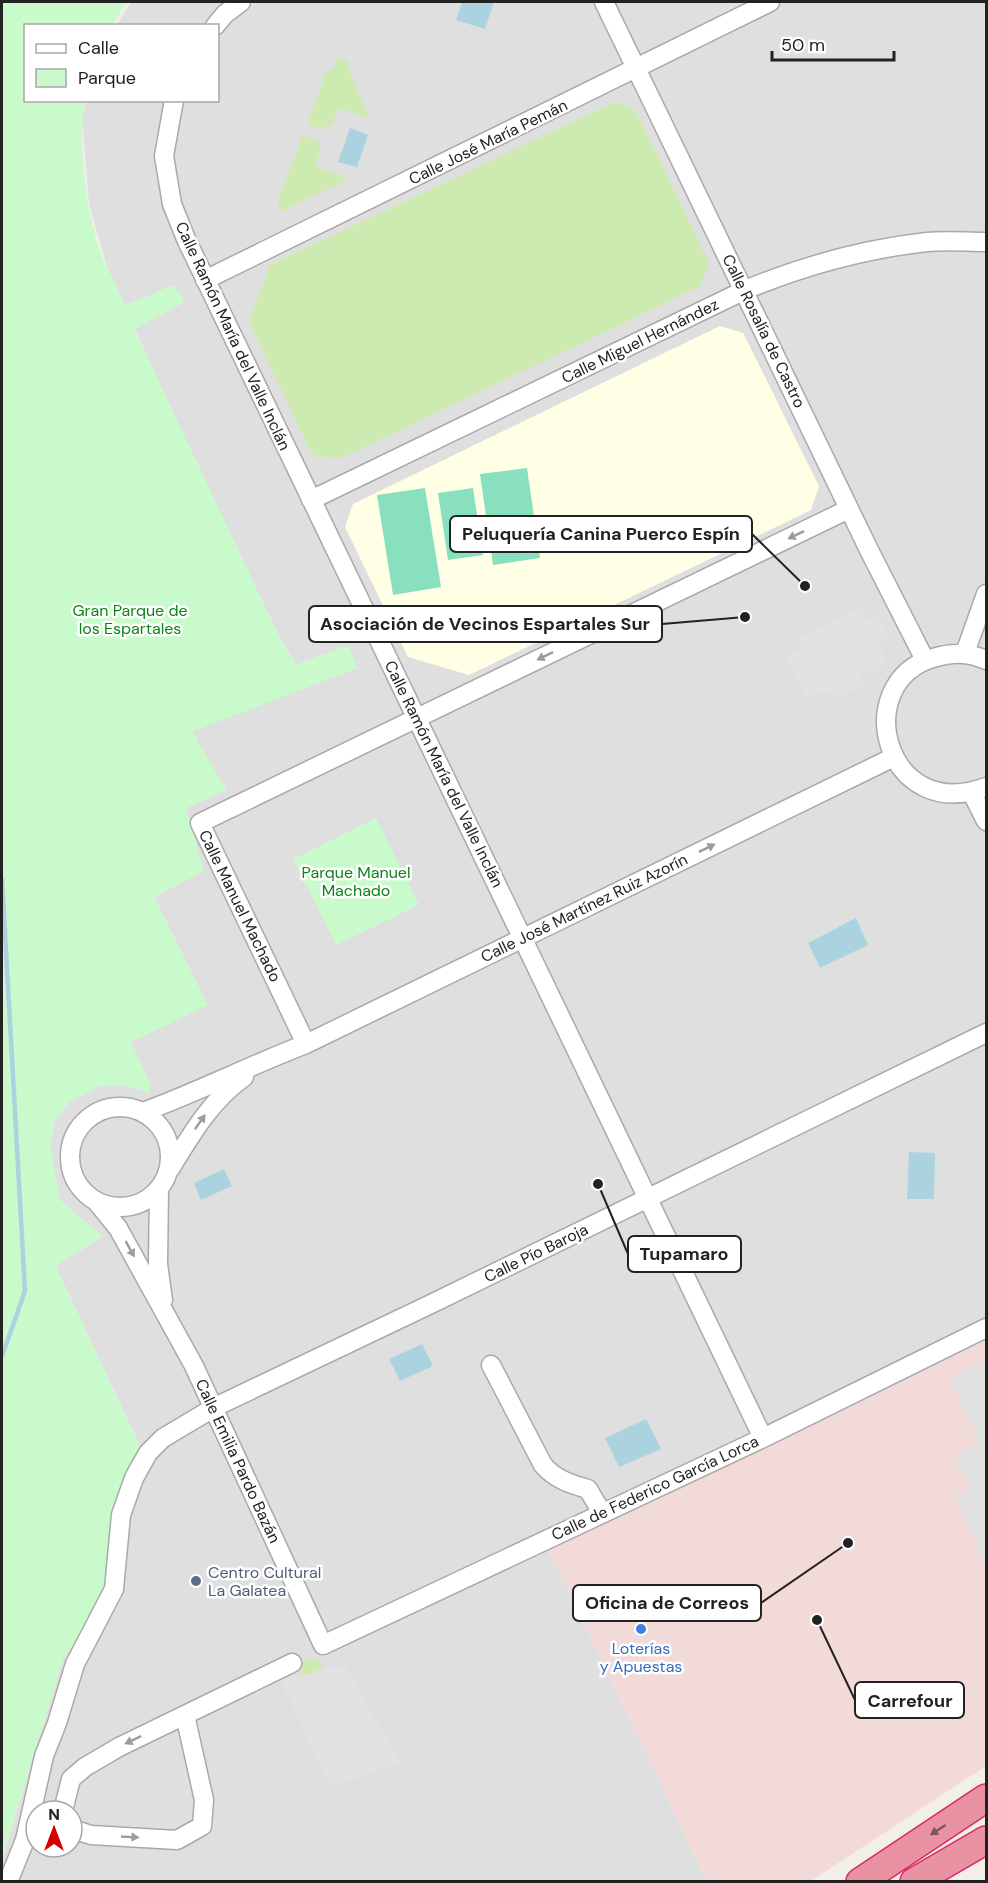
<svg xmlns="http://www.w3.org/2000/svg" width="988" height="1883" viewBox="0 0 988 1883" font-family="'DM Sans',sans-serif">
  <rect width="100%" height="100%" fill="#f2efe9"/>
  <path fill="#e0dfdf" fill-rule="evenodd" d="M131,2H986V1328L544,1540L707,1881L2,1882V1860L63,1659L103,1602L140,1458V1446L55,1265L103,1237L60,1200L50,1147L55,1121L69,1102L100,1086L125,1085L148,1092L151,1086L130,1042L207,1005L154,897L203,871L186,808L199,745L193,731L347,646L296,665L278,634L178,425L107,267L89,204L82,120L86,101L218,100V26L117,25ZM36,1811H72V1847H36Z"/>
  <path fill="#f2dad9" d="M986,1328V1766L811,1881H707L544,1540Z"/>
  <path fill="#ffffe5" d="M720,326L743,333L819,486L811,510L469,675L408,657L345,527L353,504Z"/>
  <path fill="#cdebb0" d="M337,57L349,61L347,65L370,119L338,108L332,126L327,125L325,130L307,124L326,72L334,69Z
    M613,103C625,104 631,106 639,116L707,259L708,268L699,287L342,458L316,457L310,451L249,322L270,265Z
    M303,135L320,141L318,146L322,147L315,166L349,179L280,212L278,201Z
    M313,1658L322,1663V1669L303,1677C297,1666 303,1660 313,1658Z"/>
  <path fill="#c8facc" d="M2,2H126L113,25L26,26V100L85,101C77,146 86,215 103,259C110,274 118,289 125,305L174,285L185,302L134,329L278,634L296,665L348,646L358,668L193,731L199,745L227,790L186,808L204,871L154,897L208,1005L131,1042L151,1086L148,1092L125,1085L100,1086L69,1102L55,1121L50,1147L60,1200L103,1237L55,1266L140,1446V1458L103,1602L63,1659L2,1858Z
    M376,818L419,905L336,945L293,859Z"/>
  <path fill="#88e0be" d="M527,468L540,558L493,565L480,474Z
    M425,488L441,587L393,595L377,495Z
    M473,488L483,555L448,560L438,493Z"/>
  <path fill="#e2e2e2" d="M861,608L867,620L878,614L890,638L878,645L886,659L875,673L861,672L860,675L865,684L837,698L833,690L819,692L806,699L786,656L800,649L797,640Z
    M986,1359V1567L955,1498L970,1490L955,1457L980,1442L950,1378Z
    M283,1656L301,1677L322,1669L345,1665L400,1762L332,1787L271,1661Z"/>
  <path fill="#aad3df" d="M462,2H494L485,29L456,20Z
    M350,128L368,135L357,167L338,162Z
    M856,918L868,945L820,968L808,943Z
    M909,1152L935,1153L934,1199H907Z
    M224,1169L232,1186L201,1200L194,1183Z
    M422,1344L433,1366L400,1381L389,1359Z
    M646,1419L661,1449L619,1467L605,1438Z"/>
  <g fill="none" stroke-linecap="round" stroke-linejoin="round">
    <path stroke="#aad3df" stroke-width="4.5" d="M2,879L25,1291L2,1356"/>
    <g stroke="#a9a9a9" stroke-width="21">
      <path id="minor" d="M604,2L869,550L925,660
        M215,26L225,14L241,2
        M174,100L164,156L172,204L186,239L763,1438
        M205,280L770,2
        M311,500L745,290C803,266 864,249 927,242C946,240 967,242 986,242
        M965,653L986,594
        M986,660C968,652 952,652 933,658C849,683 885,825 986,787
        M972,793L986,821
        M306,1044L200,823L849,509
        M70 1157a50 50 0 1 1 100 0a50 50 0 1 1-100 0Z
        M143,1112C198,1092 251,1065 306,1044L894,757
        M170,1169C191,1135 211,1100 244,1077
        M159,1189L158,1264L163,1300
        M96,1201L118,1228L194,1366L323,1645L763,1438L986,1328
        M491,1365L543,1465C555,1479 570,1484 588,1489L602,1513
        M63,1811L71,1779L85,1767L119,1747L292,1663
        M72,1829L91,1835L177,1840L202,1826L204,1800L185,1715
        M8,1882L25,1840L44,1756L57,1723L75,1664L114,1589L121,1515L134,1478L148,1453L163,1438L215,1407L431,1304L986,1033"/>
    </g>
    <g stroke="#dc2a67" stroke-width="30">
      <path id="highway" d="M860,1882L986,1798
        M914,1882L986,1840"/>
    </g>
    <use href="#minor" stroke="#fff" stroke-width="18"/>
    <use href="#highway" stroke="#e892a2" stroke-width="27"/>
  </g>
  <defs><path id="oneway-solid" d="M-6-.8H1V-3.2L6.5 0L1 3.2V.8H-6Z" transform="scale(1.5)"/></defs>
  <g fill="#9c9c9c">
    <use href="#oneway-solid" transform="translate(796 535) rotate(154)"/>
    <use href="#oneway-solid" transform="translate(545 656) rotate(154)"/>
    <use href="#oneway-solid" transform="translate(707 848) rotate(-26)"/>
    <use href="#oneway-solid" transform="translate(200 1122) rotate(-55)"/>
    <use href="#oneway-solid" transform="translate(130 1249) rotate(61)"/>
    <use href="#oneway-solid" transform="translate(133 1740) rotate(154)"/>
    <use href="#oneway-solid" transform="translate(130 1837) rotate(3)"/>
  </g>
  <use fill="#7b545c" href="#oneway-solid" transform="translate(938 1830) rotate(147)"/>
  <circle fill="#5c6f8a" stroke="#fff" stroke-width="2" cx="196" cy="1581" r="6"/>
  <circle fill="#3f7fe0" stroke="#fff" stroke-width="2" cx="641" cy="1629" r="6"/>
  <g text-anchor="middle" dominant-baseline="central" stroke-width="5" stroke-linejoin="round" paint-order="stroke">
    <g font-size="16" fill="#222" stroke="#fff">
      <text transform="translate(488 142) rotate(-26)">Calle José María Pemán</text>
      <text transform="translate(764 331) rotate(64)">Calle Rosalía de Castro</text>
      <text transform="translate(233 336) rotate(65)">Calle Ramón María del Valle Inclán</text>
      <text transform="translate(640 341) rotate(-26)">Calle Miguel Hernández</text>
      <text transform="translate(444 774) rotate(64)">Calle Ramón María del Valle Inclán</text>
      <text transform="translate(240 906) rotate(64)">Calle Manuel Machado</text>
      <text transform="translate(584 908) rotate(-26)">Calle José Martínez Ruiz Azorín</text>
      <text transform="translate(536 1253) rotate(-26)">Calle Pío Baroja</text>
      <text transform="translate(238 1461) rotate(65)">Calle Emilia Pardo Bazán</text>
      <text transform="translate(655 1488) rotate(-25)">Calle de Federico García Lorca</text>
    </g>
    <g font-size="16" fill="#0c8416" stroke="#fff">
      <text x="130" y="610">Gran Parque de<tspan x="130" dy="18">los Espartales</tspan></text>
      <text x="356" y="872">Parque Manuel<tspan x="356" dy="18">Machado</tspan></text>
    </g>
    <g font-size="16" fill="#4e5e75" stroke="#fff" text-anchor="start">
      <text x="208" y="1572">Centro Cultural<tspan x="208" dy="18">La Galatea</tspan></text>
    </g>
    <g font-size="16" fill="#366cbe" stroke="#fff">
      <text x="641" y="1648">Loterías<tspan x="641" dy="18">y Apuestas</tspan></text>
    </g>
  </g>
  <path fill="none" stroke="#222" stroke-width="2" d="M805 586L752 534M745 617L662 624M598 1184L628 1254M848 1543L761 1603M817 1620L855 1700"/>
  <g fill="#222" stroke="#fff" stroke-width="2">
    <circle cx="805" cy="586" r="6"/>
    <circle cx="745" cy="617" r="6"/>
    <circle cx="598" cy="1184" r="6"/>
    <circle cx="848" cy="1543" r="6"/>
    <circle cx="817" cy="1620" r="6"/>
  </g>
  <g fill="#fff" stroke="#222" stroke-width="2">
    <rect x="450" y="516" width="302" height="36" rx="6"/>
    <rect x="309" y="606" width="353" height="36" rx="6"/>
    <rect x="628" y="1236" width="113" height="36" rx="6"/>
    <rect x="573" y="1585" width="188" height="36" rx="6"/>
    <rect x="855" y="1682" width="109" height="36" rx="6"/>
  </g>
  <g font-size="18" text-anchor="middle" font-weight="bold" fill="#222">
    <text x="601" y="540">Peluquería Canina Puerco Espín</text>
    <text x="485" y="630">Asociación de Vecinos Espartales Sur</text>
    <text x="684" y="1260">Tupamaro</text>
    <text x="667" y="1609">Oficina de Correos</text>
    <text x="910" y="1707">Carrefour</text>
  </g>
  <rect width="988" height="1883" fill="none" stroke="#222222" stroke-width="6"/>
  <rect x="24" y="24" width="195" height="78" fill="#ffffff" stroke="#a7a7a7" stroke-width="1.5"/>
  <rect x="36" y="44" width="30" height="9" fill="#ffffff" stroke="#a7a7a7" stroke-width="1.5"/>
  <text x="78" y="54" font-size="18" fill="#222222">Calle</text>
  <rect x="36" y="69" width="30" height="18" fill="#c8facc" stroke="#a7a7a7" stroke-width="1.5"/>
  <text x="78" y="84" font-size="18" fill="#222222">Parque</text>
  <g transform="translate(54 1829)"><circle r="28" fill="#ffffff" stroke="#a7a7a7" stroke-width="1.5"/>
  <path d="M0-4.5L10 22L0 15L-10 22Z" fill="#d40000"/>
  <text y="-9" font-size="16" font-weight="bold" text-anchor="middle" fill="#222222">N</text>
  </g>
  <path d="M772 51v9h122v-9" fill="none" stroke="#222222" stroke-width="3"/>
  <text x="781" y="51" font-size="18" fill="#222222" stroke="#ffffff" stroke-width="4.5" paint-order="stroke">50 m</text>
</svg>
